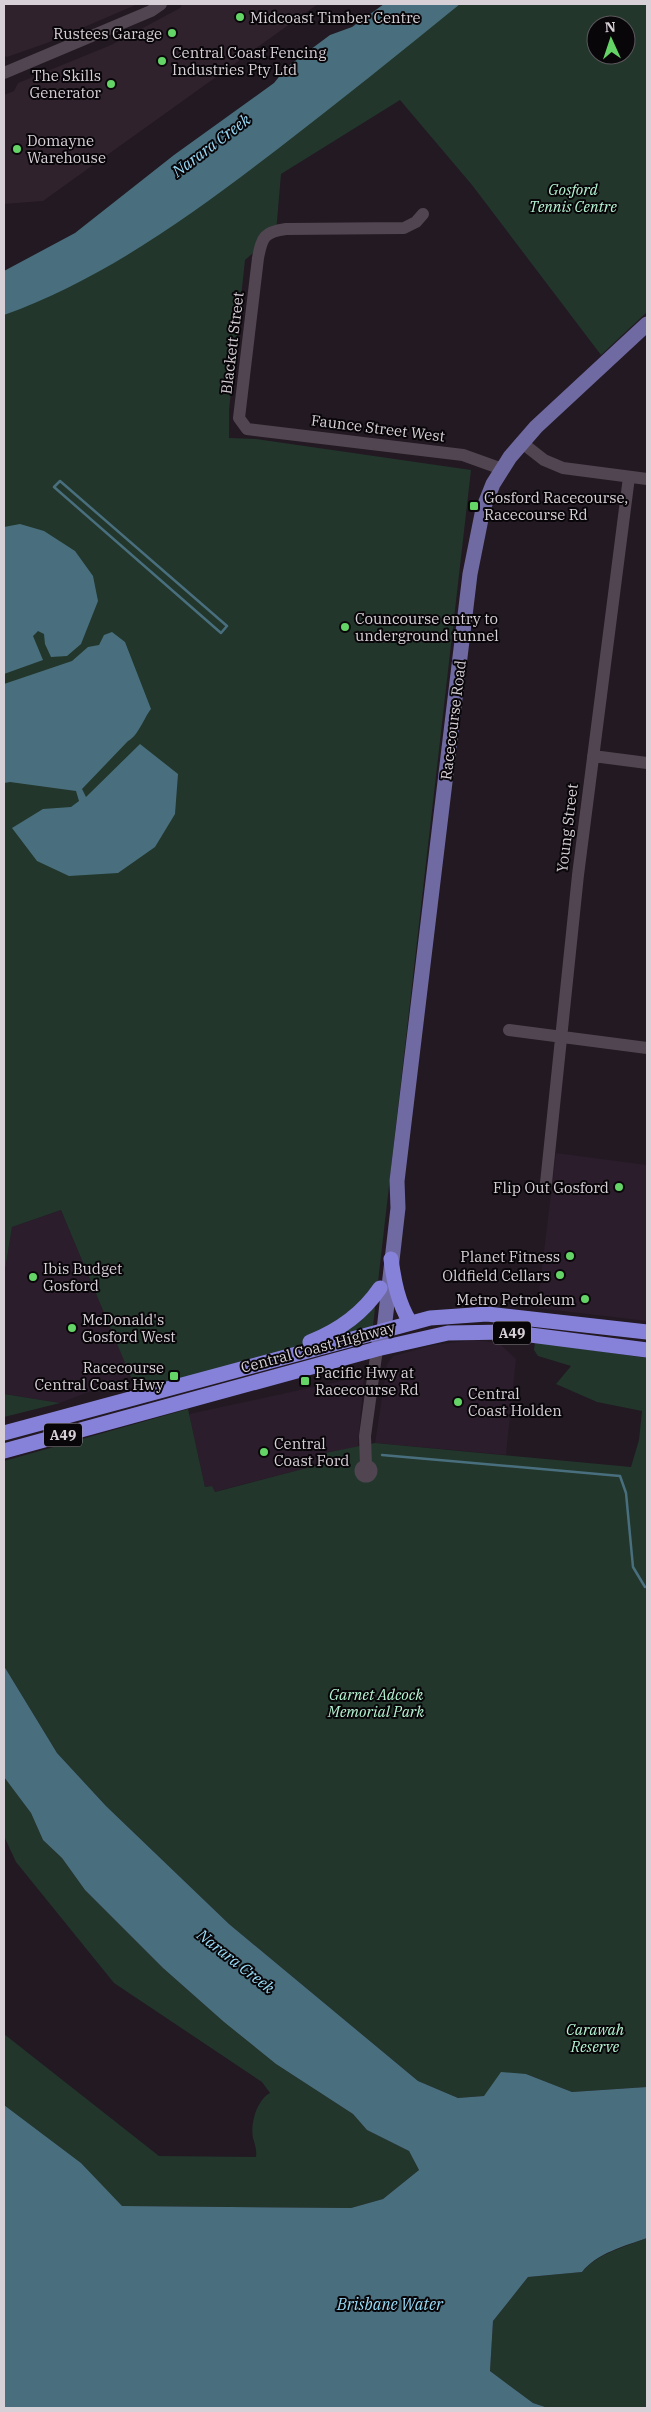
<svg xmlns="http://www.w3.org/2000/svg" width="651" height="2412" viewBox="0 0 651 2412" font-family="'IBM Plex Serif',serif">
  <rect width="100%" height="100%" fill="#221922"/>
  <path fill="#2b1d2c" d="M556,1153L647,1165V1321L537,1308Z
    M61,1210L131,1376L60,1403L4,1394V1276L12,1227Z
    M473,1340L499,1343L516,1359L506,1455L375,1443L387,1364L393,1356L434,1345Z
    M364,1376L358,1447L320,1454L322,1464L214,1492L212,1486L205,1487L189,1414Z"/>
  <path fill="#2f222d" d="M4,4H138L47,43L7,57L4,56Z
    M182,4H318L43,201L4,204V95L14,91L18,83L111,45L180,8Z"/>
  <path fill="#22362b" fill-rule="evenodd" d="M459,4H647V312L601,355L472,185L400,100L281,174L276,233L245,260L229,410V438L256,439L471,470L373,1326L138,1394L61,1210L12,1227L4,1276V315L78,281ZM596,25H626V55H596Z
    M535,1342L647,1358V2087L572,2092L526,2074L484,2096L458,2098L418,2081L229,1924L106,1806L57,1753L4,1666V1461L188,1409L205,1487L212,1486L215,1492L322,1464L320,1454L375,1443L631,1467L639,1440L642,1411L597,1402L556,1384L571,1366L538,1356L534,1350Z
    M4,1394L60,1403L4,1417Z
    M4,1777L31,1813L43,1840L62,1858L85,1890L163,1968L224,2022L276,2064L353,2114L367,2130L409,2151L419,2170L383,2199L351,2208L121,2206L81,2163L4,2105V2034L159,2156L256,2157C257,2150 255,2145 253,2138C250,2123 257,2100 270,2093L262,2082L114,1983L16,1862L4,1836Z
    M647,2238V2408H548L533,2403L490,2371L493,2321L528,2277L582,2272C598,2253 625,2247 647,2238Z"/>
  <path fill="#496f7e" d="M384,4H460C400,53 340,101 279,148C194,213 105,279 4,315V271L75,233L174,155L274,83L287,67L330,35L352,27Z
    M20,524L44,531L75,551L93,576L98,601L81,644L67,656L51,657L45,644L44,634L38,631L33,636L43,660L4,674V527Z
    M112,632L125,642L151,709C144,718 138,736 128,741L82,789L86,797L140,744L178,774L175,814L155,847L118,873L69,876L37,861L12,828L43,809L71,807L79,801L76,791L10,782L4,783V684L72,661L88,647L99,645L104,635Z
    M4,1666L57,1753L106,1806L229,1924L418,2081L458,2098L484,2096L501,2072L526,2074L572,2092L647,2087V2238C625,2246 597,2253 582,2272L528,2277L493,2321L490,2371L533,2403L548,2408H4V2105L81,2163L122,2206L351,2208L383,2199L419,2170L409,2151L367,2130L353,2114L276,2064L224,2022L163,1968L85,1890L62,1858L43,1840L31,1813L4,1777Z"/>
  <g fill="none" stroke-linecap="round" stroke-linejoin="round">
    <path stroke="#496f7e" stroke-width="2.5" d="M60,481L227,626L221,633L54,487Z
      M382,1455L620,1476L626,1493L633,1567L645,1587"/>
    <path stroke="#504550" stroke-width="12" d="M4,73L151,11L161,4
      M423,214L416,222L404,228L286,229C264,232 262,237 258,258L239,418L247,429L463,455L502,469
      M521,442L544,460L563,468L647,479
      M593,756L647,763
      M509,1030L647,1048
      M546,1183L578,875L629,477
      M360.5 1471a5.5 5.5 0 1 1 11 0a5.5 5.5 0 1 1-11 0Z
      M366,1466L365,1436L377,1349"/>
    <path stroke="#706aa3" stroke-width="15" d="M379,1342L384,1330L398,1208L397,1181L470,574L483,509L493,484L510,457L536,427L647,324"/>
    <path stroke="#8682da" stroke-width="15" d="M391,1259C394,1281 398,1303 410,1322
      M310,1342C338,1331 363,1313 380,1288
      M4,1433L430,1318L487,1314L647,1332
      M4,1451L377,1349L448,1333L507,1332L647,1350"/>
  </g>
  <g fill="#65d467" stroke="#090609" stroke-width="2">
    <circle cx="240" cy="17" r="5"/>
    <circle cx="172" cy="33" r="5"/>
    <circle cx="162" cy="61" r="5"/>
    <circle cx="111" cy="84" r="5"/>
    <circle cx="17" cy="149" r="5"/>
    <rect x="469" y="501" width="10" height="10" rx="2.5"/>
    <circle cx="345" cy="627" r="5"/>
    <circle cx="619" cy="1187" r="5"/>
    <circle cx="570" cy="1256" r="5"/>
    <circle cx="560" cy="1275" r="5"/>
    <circle cx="33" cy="1277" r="5"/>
    <circle cx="585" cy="1299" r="5"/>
    <circle cx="72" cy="1328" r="5"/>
    <rect x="169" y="1371" width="10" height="10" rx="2.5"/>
    <rect x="300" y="1376" width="10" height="10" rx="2.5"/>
    <circle cx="458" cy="1402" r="5"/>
    <circle cx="264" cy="1452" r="5"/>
  </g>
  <g text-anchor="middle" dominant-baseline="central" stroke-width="4" stroke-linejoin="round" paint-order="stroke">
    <g fill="#090609" stroke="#999399" stroke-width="1">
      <rect x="493" y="1321.5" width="38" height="23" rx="4"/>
      <rect x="44" y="1423.5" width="38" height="23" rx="4"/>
    </g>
    <g font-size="14" font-weight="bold" fill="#d7d0d7">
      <text x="512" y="1333">A49</text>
      <text x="63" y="1435">A49</text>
    </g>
    <g font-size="15" fill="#d7d0d7" stroke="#090609" text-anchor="start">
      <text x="250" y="17">Midcoast Timber Centre</text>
      <text x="162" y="33" text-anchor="end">Rustees Garage</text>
      <text x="172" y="52">Central Coast Fencing<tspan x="172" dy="17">Industries Pty Ltd</tspan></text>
      <text x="101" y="75" text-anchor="end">The Skills<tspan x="101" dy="17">Generator</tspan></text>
      <text x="27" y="140">Domayne<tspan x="27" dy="17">Warehouse</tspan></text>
      <text x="484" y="497">Gosford Racecourse,<tspan x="484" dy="17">Racecourse Rd</tspan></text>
      <text x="355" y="618">Councourse entry to<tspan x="355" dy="17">underground tunnel</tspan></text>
      <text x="609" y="1187" text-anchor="end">Flip Out Gosford</text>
      <text x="560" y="1256" text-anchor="end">Planet Fitness</text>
      <text x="43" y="1268">Ibis Budget<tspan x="43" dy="17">Gosford</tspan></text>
      <text x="550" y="1275" text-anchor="end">Oldfield Cellars</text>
      <text x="575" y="1299" text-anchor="end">Metro Petroleum</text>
      <text x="82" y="1319">McDonald's<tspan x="82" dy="17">Gosford West</tspan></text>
      <text x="164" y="1367" text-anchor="end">Racecourse<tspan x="164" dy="17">Central Coast Hwy</tspan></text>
      <text x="315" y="1372">Pacific Hwy at<tspan x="315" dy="17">Racecourse Rd</tspan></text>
      <text x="468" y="1393">Central<tspan x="468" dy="17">Coast Holden</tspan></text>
      <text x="274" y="1443">Central<tspan x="274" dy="17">Coast Ford</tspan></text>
    </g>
    <g font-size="15" font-style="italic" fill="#b6f5d3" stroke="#090609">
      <text x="573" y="189">Gosford<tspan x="573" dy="17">Tennis Centre</tspan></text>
      <text x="376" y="1694">Garnet Adcock<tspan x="376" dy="17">Memorial Park</tspan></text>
      <text x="595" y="2029">Carawah<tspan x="595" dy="17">Reserve</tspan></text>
    </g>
    <g font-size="15" fill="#d7d0d7" stroke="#090609">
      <text transform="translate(232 343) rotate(-83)">Blackett Street</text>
      <text transform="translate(378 428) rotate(7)">Faunce Street West</text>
      <text transform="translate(453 720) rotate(-83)">Racecourse Road</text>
      <text transform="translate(567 828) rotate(-83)">Young Street</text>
      <text transform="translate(318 1347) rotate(-15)">Central Coast Highway</text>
    </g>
    <g font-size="16" font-style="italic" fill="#98dcf8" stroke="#090609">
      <text transform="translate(211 145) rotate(-37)">Narara Creek</text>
      <text transform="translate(236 1961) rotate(38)">Narara Creek</text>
      <text x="390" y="2304">Brisbane Water</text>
    </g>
  </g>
  <rect width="651" height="2412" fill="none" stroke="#d7d0d7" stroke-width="10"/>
  <g transform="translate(611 40) rotate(357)"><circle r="24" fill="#090609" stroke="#5b575b"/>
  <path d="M0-4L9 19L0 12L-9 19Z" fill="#65d467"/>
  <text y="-8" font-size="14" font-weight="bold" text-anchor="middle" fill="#d7d0d7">N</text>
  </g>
</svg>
